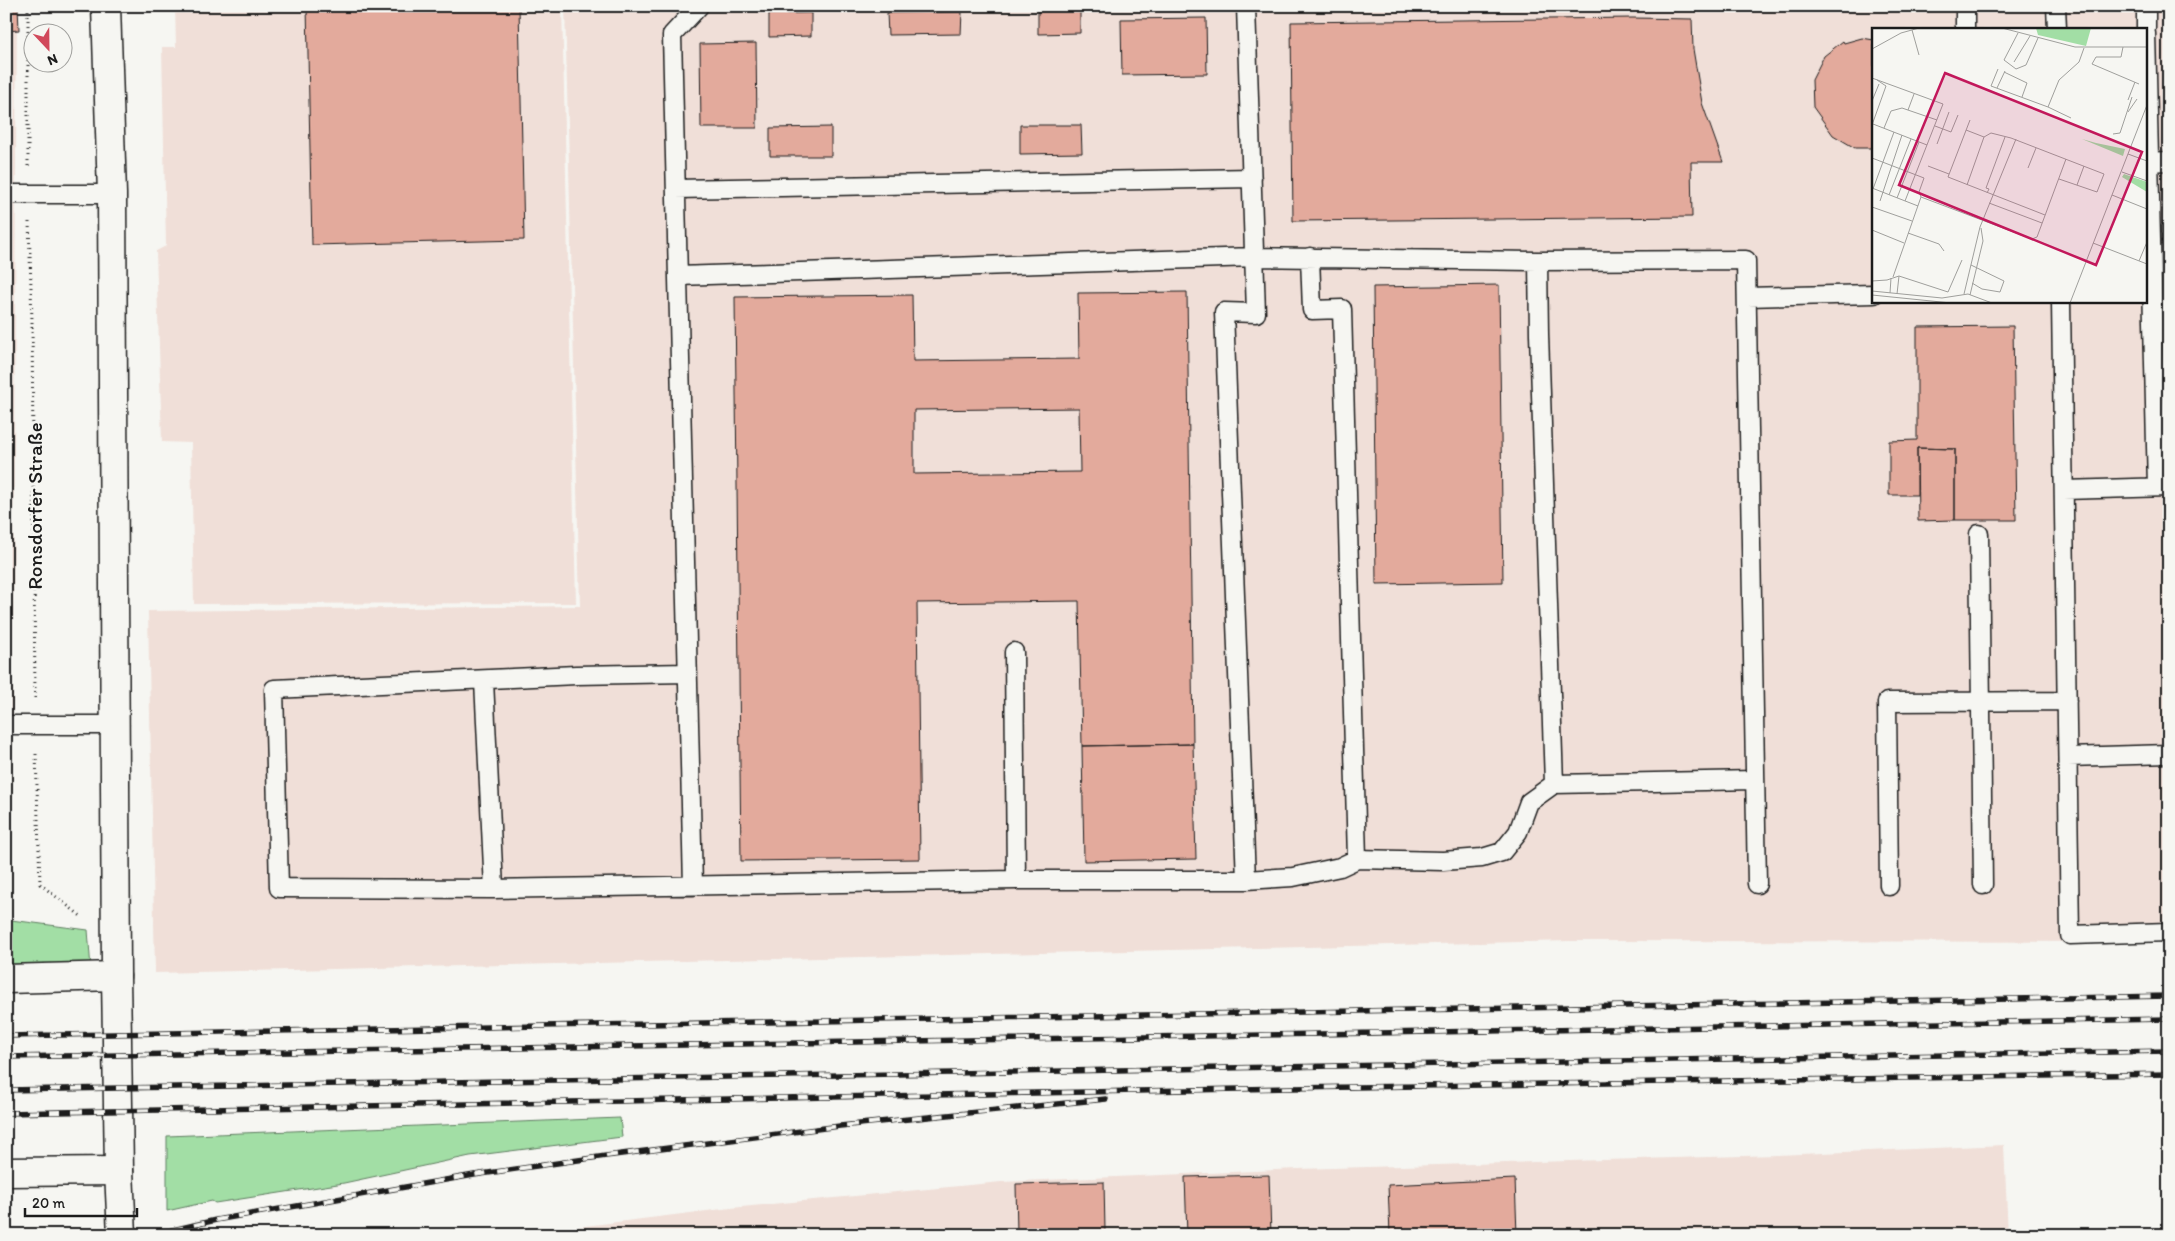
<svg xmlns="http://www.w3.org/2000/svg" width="2175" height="1241" viewBox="0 0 2175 1241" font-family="Itim,sans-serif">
  <rect width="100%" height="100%" fill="#f6f6f2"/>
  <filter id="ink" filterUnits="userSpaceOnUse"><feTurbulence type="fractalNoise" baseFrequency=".02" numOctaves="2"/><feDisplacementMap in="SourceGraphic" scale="10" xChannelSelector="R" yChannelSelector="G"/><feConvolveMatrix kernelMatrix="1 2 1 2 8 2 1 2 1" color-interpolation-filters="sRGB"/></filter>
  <g filter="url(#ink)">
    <path fill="#f0dfd8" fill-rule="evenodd" d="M6,6H17L11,920L6,917Z
      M175,6H562L576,603L194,604L191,443L162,442L156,251L166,246L162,47H176Z
      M565,6H2169V942L1570,941L155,973L148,611L580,606ZM1874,29H2146V301H1874Z
      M2004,1145L2008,1235H512L731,1208L1001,1182L1298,1169L1777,1155Z"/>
    <path fill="#a2dea5" stroke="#5f7d60" d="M6,917L11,920L88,930L91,969L6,972Z
      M620,1118L622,1137L470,1156L344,1183L215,1203L212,1201L167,1211V1136Z"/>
    <path fill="#e3aa9c" stroke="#1c1c1c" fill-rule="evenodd" d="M6,6H18L19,30L6,31Z
      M307,6H519L524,240L312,245Z
      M1080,10V33L1038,34V11Z
      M962,12L961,34L888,35L887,13Z
      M811,13V36L769,37V14Z
      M1206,18L1207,74L1122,75L1121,19Z
      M1633,18L1692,19L1693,49L1702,103L1723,162H1691L1692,217L1293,221L1291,22Z
      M1862,38L1874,40V148H1855L1833,135L1813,107L1812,80L1824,56L1843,41L1844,43Z
      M756,43L757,128H701L700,44Z
      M1020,125H1081L1082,153L1020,154Z
      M831,127V156H770V128Z
      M1499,285L1503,582L1376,584L1373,287Z
      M1187,292L1193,744L1082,746L1079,601L917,603L920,859L741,861L735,297L912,295L913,361L1079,359L1078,293ZM1079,408L1080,472L914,474V410Z
      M2013,326L2016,520H1955V449L1917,448V495H1889V441L1917,440V327Z
      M1917,448L1955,449V520L1918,521Z
      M1193,744L1196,859L1084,861L1082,746Z
      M1269,1175L1271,1235H1187L1185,1177Z
      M1515,1179L1517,1235H1390L1388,1185Z
      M1104,1182L1105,1231L1017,1233L1016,1184Z"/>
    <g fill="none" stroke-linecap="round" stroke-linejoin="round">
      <g stroke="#1c1c1c" stroke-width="21">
        <path id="lane" d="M1965,6V29
          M2056,6L2057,29
          M2146,6V29
          M2146,33L2157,487
          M2146,162L2169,161
          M676,189L1252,178
          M6,194H112
          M1310,257L1312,310L1342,309L1357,859
          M1538,261L1539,334L1554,784
          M678,276L1254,257L1538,261L1746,260L1757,884
          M1747,297L1874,294
          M2061,301L2070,935L2169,932
          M2064,490L2168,487
          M1979,534L1983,885
          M1014,652L1016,880
          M688,673L576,675L274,689L279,888L494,889L1016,880H1246L1293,877L1340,867L1357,859L1443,861L1482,858L1502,852L1518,832L1529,802L1554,784L1755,780
          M484,681L494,889
          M6,725H116
          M2068,757L2169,754
          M1246,880L1224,312L1256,313L1246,6
          M693,886L672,35L699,6
          M1889,886L1887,702L2067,701"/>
      </g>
      <g stroke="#1c1c1c" stroke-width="31">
        <path id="street" d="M6,979L116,976
          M6,1172L119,1171"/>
      </g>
      <g stroke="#1c1c1c" stroke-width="31">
        <path id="secondary" d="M106,6L112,194L116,976L119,1171L122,1235"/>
      </g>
      <path stroke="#1c1c1c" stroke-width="3" stroke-dasharray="1 4" stroke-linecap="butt" d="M28,166V6
        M29,222L32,321L35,698
        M36,754L40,884L82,917"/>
      <use href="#lane" stroke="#f6f6f2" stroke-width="18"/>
      <use href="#street" stroke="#f6f6f2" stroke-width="28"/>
      <use href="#secondary" stroke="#f6f6f2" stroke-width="28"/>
      <g stroke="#1c1c1c" stroke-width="5.5">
        <path id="rail" d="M6,1036L2169,996
          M6,1057L2169,1019
          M6,1090L2169,1051
          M6,1113L1292,1088L2169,1074
          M151,1235L216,1220L474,1175L606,1156L840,1126L1106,1099"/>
      </g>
      <use href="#rail" stroke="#f6f6f2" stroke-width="4" stroke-dasharray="11" stroke-linecap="butt"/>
    </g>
  </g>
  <g text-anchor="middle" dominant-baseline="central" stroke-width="5" stroke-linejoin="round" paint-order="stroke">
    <g font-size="21" fill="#1c1c1c" stroke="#f6f6f2">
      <text transform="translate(34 506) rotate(-90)">Ronsdorfer Straße</text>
    </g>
  </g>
  <g transform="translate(1872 28)">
    <rect width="275" height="275" fill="#f6f6f2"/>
    <path d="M164,0H219L214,18L166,7ZM210,111L224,115L253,121L251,128ZM252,146L275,154V164L250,149Z" fill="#a2dea5"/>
    <path fill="none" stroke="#9f9f9c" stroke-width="1" d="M130,0L203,19H275M40,2L47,27M146,5L132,32L144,41L154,37L166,10M251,19L249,29H224L220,36L267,56M0,21L29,5L47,0M142,34L158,8M126,41L119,58L176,79M132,44L155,55L150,69M0,50L71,76L33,173M125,60L133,43M256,72L263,54M0,73L7,56M36,82L42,66M256,84L265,71M199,90L176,79L187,52L207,34L212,20M98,92L76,149L173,187M1,96L55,117M0,97L14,58L5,52M63,98L79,104L86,87M12,100L19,83L30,80L65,92M94,102L112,109L119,105L139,110L232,146L225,164L187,151M241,106L248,105L260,69M65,116L77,84M256,126L275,133M0,130L52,150L47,164L49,169L160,211L165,209L194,131M56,138L77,146M156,140L164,120M250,144L275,153M95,157L112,109M205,157L212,138M0,160L46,178M1,161L22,104M115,165L117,161L114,160L133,109M17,167L39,111M240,167L275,181M25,170L47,114M8,173L30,107M117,175L170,195M0,179L40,193M0,202L32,215M36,205L67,216L72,223M221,215L275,236M267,233L275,214M99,237L132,253L128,264L110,261L100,255M21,249L49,169M0,253L15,252L27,248L76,264L90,232M0,263L70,270L96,266L120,275M18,265L19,250M25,266L27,248M92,266L108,199L144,111M0,267L79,275M98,267L111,213L109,200M198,275L275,77"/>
    <path fill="#c2185b" fill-opacity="0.15" stroke="#c2185b" stroke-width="2.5" d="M73,45L270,124L224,237L27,157Z"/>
    <rect width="275" height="275" fill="none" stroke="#1c1c1c" stroke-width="2.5"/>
  </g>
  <rect width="2175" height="1241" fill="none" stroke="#f6f6f2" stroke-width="25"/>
  <rect x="12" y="12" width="2150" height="1216" fill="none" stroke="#1c1c1c" stroke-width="2" filter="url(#ink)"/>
  <g transform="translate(48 48) rotate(158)"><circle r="24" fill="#f6f6f2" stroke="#9f9f9c"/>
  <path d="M0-4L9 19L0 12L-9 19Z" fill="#d1495b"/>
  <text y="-8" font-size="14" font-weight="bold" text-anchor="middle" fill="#1c1c1c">N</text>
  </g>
  <path d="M25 1208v8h112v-8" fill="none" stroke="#1c1c1c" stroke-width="2.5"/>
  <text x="32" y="1208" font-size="15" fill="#1c1c1c" stroke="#f6f6f2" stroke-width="4" paint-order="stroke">20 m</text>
</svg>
